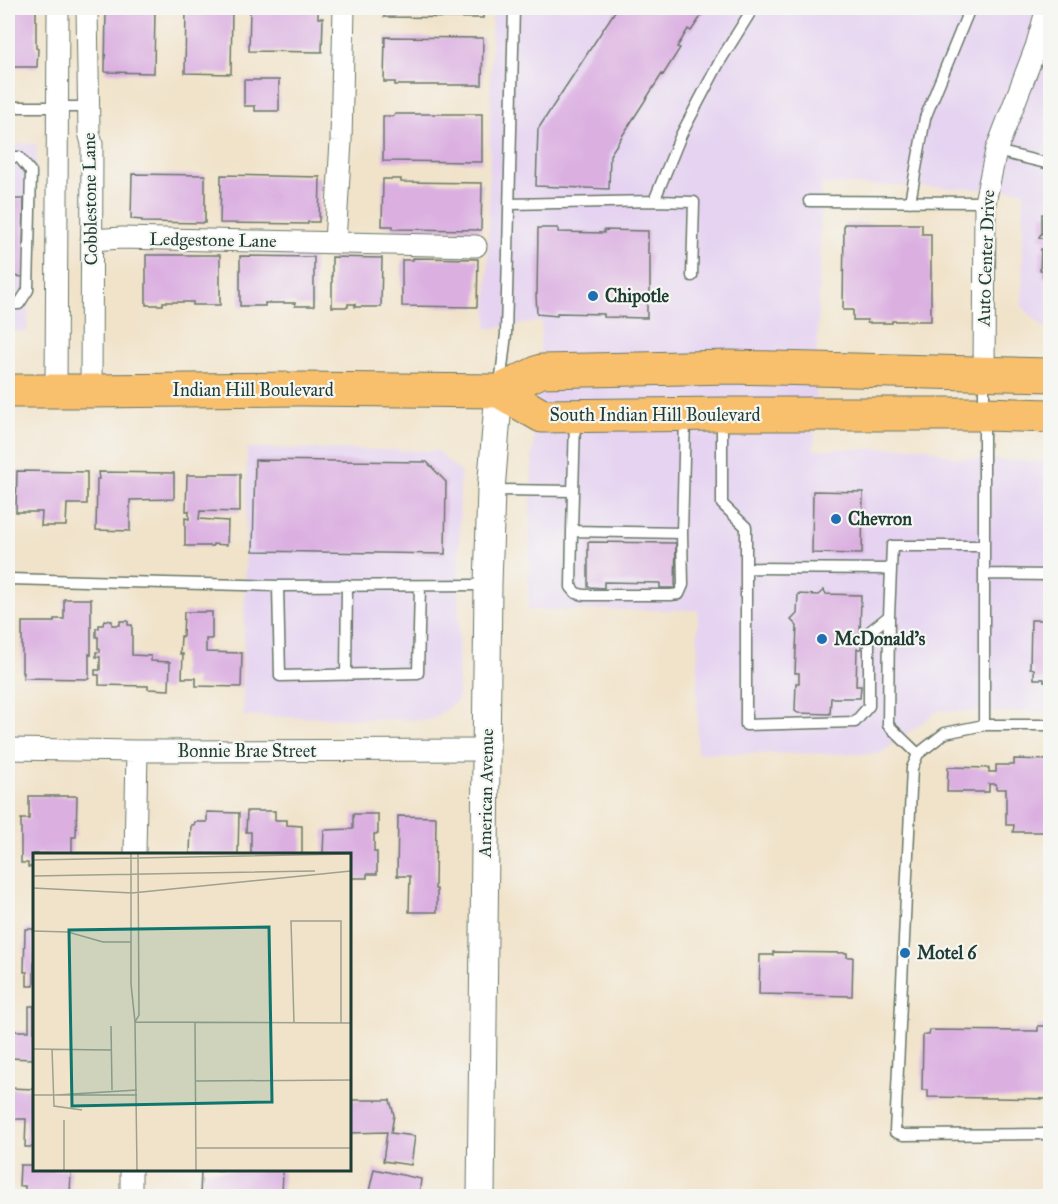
<svg xmlns="http://www.w3.org/2000/svg" width="1058" height="1204" viewBox="0 0 1058 1204" font-family="'IM FELL Great Primer',serif">
  <rect width="100%" height="100%" fill="#f6f6f2"/>
  <filter id="ink" filterUnits="userSpaceOnUse"><feTurbulence type="fractalNoise" baseFrequency=".0167" numOctaves="2"/><feDisplacementMap in="SourceGraphic" scale="12" xChannelSelector="R" yChannelSelector="G"/><feConvolveMatrix kernelMatrix="1 2 1 2 8 2 1 2 1" color-interpolation-filters="sRGB"/></filter>
  <filter id="wash" filterUnits="userSpaceOnUse"><feTurbulence type="fractalNoise" baseFrequency=".008" numOctaves="4" result="noise"/><feDisplacementMap in="SourceGraphic" scale="24" xChannelSelector="R" yChannelSelector="G"/><feGaussianBlur stdDeviation="1.35" result="paint"/><feColorMatrix in="noise" values="0 0 0 0 0 0 0 0 0 0 0 0 0 0 0 0 0 1.4 0 .05"/><feComposite in="paint" operator="in"/></filter>
  <g filter="url(#wash)">
    <rect width="100%" height="100%" fill="#f1e3ca"/>
    <path fill="#e5d3f1" d="M492,8H1050V327H1043L1022,306L1024,190L822,184L814,450L925,447L955,458L1050,462V713L938,711L879,754L697,753L698,610H528L532,464L542,321L487,329Z
      M8,144H37L27,332L8,331Z
      M247,448L437,451L460,472L458,700L431,720L243,716Z"/>
    <g id="blocks">
      <path fill="#dbb0e1" d="M8,8H36V48L38,49L37,67H8Z
        M106,8H155L154,73L105,72Z
        M186,8H232L231,74L185,73Z
        M250,8H318V18H323L322,52L249,51Z
        M384,8H484L483,18L384,17Z
        M617,8H704L706,9L691,31L688,29L677,47L680,48L663,75L662,74L610,155L609,189L536,186L538,129Z
        M385,37L483,38L482,85H395V82H384Z
        M244,80H279V111H255V106H244Z
        M395,114H482V162L383,161V116H394Z
        M132,174L205,175V223L142,222V220L131,219Z
        M221,175L320,177L319,222H308V224L220,223Z
        M383,179H401V182L482,183L481,230L393,229V226H382Z
        M8,199H24L23,246H26V277L8,276Z
        M1042,214L1050,215V277H1043V270H1040L1041,249H1044V239L1039,237L1042,233Z
        M844,224H922V234H931V321H892V323H867V320H853V310H843Z
        M538,228H558V232L604,233V230L648,231V254H650V293H647V318L604,317V314L557,313V316L537,314L536,294H537Z
        M146,255H220V305H193V302H163V305H146Z
        M240,256L314,257V306H295V303H265V306H240Z
        M332,257L382,258L381,307H355V304H348V307H332Z
        M413,258L478,259L477,307L402,306V260H413Z
        M255,460L427,462L446,482L445,554L253,551Z
        M17,471L87,472V504H67L66,526H41L42,512H16Z
        M98,472L174,473V499L130,500V531L96,530L97,479H99Z
        M209,474H240V512L200,511L199,519L228,521L227,545L213,544V546H185V518L189,519V511H186L187,475H209Z
        M813,491L863,492L862,554L812,553Z
        M588,542L676,543L675,588H660V583L604,582V588L588,587Z
        M824,590L826,594L861,595L860,636H862L861,649H857L856,686H861L860,698H831L830,714L798,713L795,711L796,683H799V673H795L797,626L791,620L797,614L798,594L818,595Z
        M64,599H91V655L89,654V679L23,678L24,673H22V622H54V619H64Z
        M184,612H212V639H206V652L242,653L241,687L196,686V678H182L183,654H180L181,636H183Z
        M104,620L112,621V625H120V621H128V625H132V655L151,656V661L170,662L169,690L148,689V686L99,685V675H95V670H100V657H96V652H100V649H98V637H96V628H99V625H103Z
        M1031,620H1050V682H1044V679H1034V669L1030,668Z
        M8,634H10V671H8Z
        M1014,759L1050,760V832H1013L1014,825H1006V789H996V784H989V792H947L948,767L989,768V772H996V765H1014Z
        M29,796H77L76,837H72V854H34V867H28V863H21V819H29Z
        M247,811H275V820H287V825L302,826V854H251V832H246Z
        M207,812L239,813L238,854H190L191,825H194L195,822H207Z
        M353,814H378V834H374V852H377V874H367V878H350V854H323L324,830L353,829Z
        M398,816L436,817L435,889H437V912H409L410,876H397Z
        M25,929H34V986H27V972H24Z
        M773,952L847,953V957H853L852,996L759,994L760,955H773Z
        M29,1006H34V1057L33,1059L8,1058V1031H29Z
        M1038,1026H1050V1099L928,1097V1090H922L923,1035H929L930,1030L1038,1031Z
        M8,1088L34,1089V1147H25L26,1119H8Z
        M350,1100H390L394,1115L391,1133L415,1136L411,1165L383,1161L387,1132L350,1133Z
        M20,1165H34V1170H71L70,1196H25V1186H19Z
        M374,1169L421,1179L419,1196H368Z
        M201,1170L283,1171L282,1196H200Z"/>
    </g>
  </g>
  <g filter="url(#ink)">
    <use href="#blocks" fill-opacity="0" stroke="#687768" stroke-width="1.5"/>
    <g fill="none" stroke-linecap="round" stroke-linejoin="round">
      <g stroke="#687768" stroke-width="13">
        <path id="service" d="M8,107H88
          M996,151L1050,164
          M8,157H19L31,172L28,290L19,304H8
          M654,201L694,202L692,276
          M809,201L985,202
          M910,202L925,118L970,8
          M510,204L654,201L681,135L720,61L753,8
          M500,385L506,334L514,8
          M722,417V504L746,527V725L855,722L869,706V632L889,616L892,546H984
          M575,420L572,531L682,533L685,419
          M493,490L573,491
          M572,531L571,587L576,593L584,595H671L679,594L683,585L682,533
          M747,568L891,569
          M984,574L1050,575
          M8,579L278,586L487,585
          M278,586L280,676L418,673L420,586
          M889,616L888,725L918,754
          M346,675L347,585
          M984,725V377
          M1050,725H984L945,733L918,754L912,768L895,1132L903,1135L1050,1134"/>
      </g>
      <g stroke="#687768" stroke-width="23">
        <path id="minor" d="M87,8L89,132L92,144L91,391
          M91,240L122,238L476,246
          M335,242L341,141L344,8
          M984,373L985,202L996,151L1036,47L1047,8
          M56,392L58,8
          M8,749L137,751L487,750
          M135,854L137,751
          M131,1196V1170"/>
      </g>
      <g stroke="#687768" stroke-width="29">
        <path id="tertiary" d="M481,1196L488,585L491,490L499,391"/>
      </g>
      <g stroke="#687768" stroke-width="35">
        <path id="primary" d="M8,391H91L301,389L499,391L541,371L731,367L1050,375
          M499,391L542,416L722,414H985L1050,416"/>
      </g>
      <use href="#service" stroke="#fff" stroke-width="10"/>
      <use href="#minor" stroke="#fff" stroke-width="21"/>
      <use href="#tertiary" stroke="#fff" stroke-width="27"/>
      <use href="#primary" stroke="#f8bf6c" stroke-width="33"/>
    </g>
  </g>
  <g fill="#1f6fb2" stroke="#f6f6f2" stroke-width="2">
    <circle cx="593" cy="296" r="6"/>
    <circle cx="836" cy="519" r="6"/>
    <circle cx="822" cy="639" r="6"/>
    <circle cx="905" cy="953" r="6"/>
  </g>
  <g text-anchor="middle" dominant-baseline="central" stroke-width="4.5" stroke-linejoin="round" paint-order="stroke">
    <g font-size="18" fill="#1f3d34" stroke="#f6f6f2">
      <text transform="translate(90 199) rotate(-91)">Cobblestone Lane</text>
      <text transform="translate(213 240) rotate(1)">Ledgestone Lane</text>
      <text transform="translate(986 258) rotate(-88)">Auto Center Drive</text>
      <text x="253" y="390">Indian Hill Boulevard</text>
      <text x="655" y="415">South Indian Hill Boulevard</text>
      <text x="247" y="751">Bonnie Brae Street</text>
      <text transform="translate(486 793) rotate(-89)">American Avenue</text>
    </g>
    <g font-size="18" font-weight="bold" fill="#1f3d34" stroke="#f6f6f2" text-anchor="start">
      <text x="605" y="296">Chipotle</text>
      <text x="848" y="519">Chevron</text>
      <text x="834" y="639">McDonald's</text>
      <text x="917" y="953">Motel 6</text>
    </g>
  </g>
  <g transform="translate(33 853)">
    <rect width="318" height="318" fill="#f1e3ca"/>
    <path fill="none" stroke="#9da18e" stroke-width="1.5" d="M98,1V131L102,169L104,317M0,7L318,1M0,23L282,18M0,35L99,40L318,18M0,78L35,79L70,89H98M102,169L318,170M102,169L106,162L105,1M162,170L163,317M261,170L258,68H308V170M78,173L79,237M0,196L78,197M19,196L21,253L49,257M163,228L318,227M0,242H104M23,242L104,237M163,295H318M31,317V267"/>
    <path fill="#0f766e" fill-opacity="0.15" stroke="#0f766e" stroke-width="3" d="M236,74L239,249L39,253L36,77Z"/>
    <rect width="318" height="318" fill="none" stroke="#1f3d34" stroke-width="3"/>
  </g>
  <rect width="1058" height="1204" fill="none" stroke="#f6f6f2" stroke-width="30"/>
</svg>
